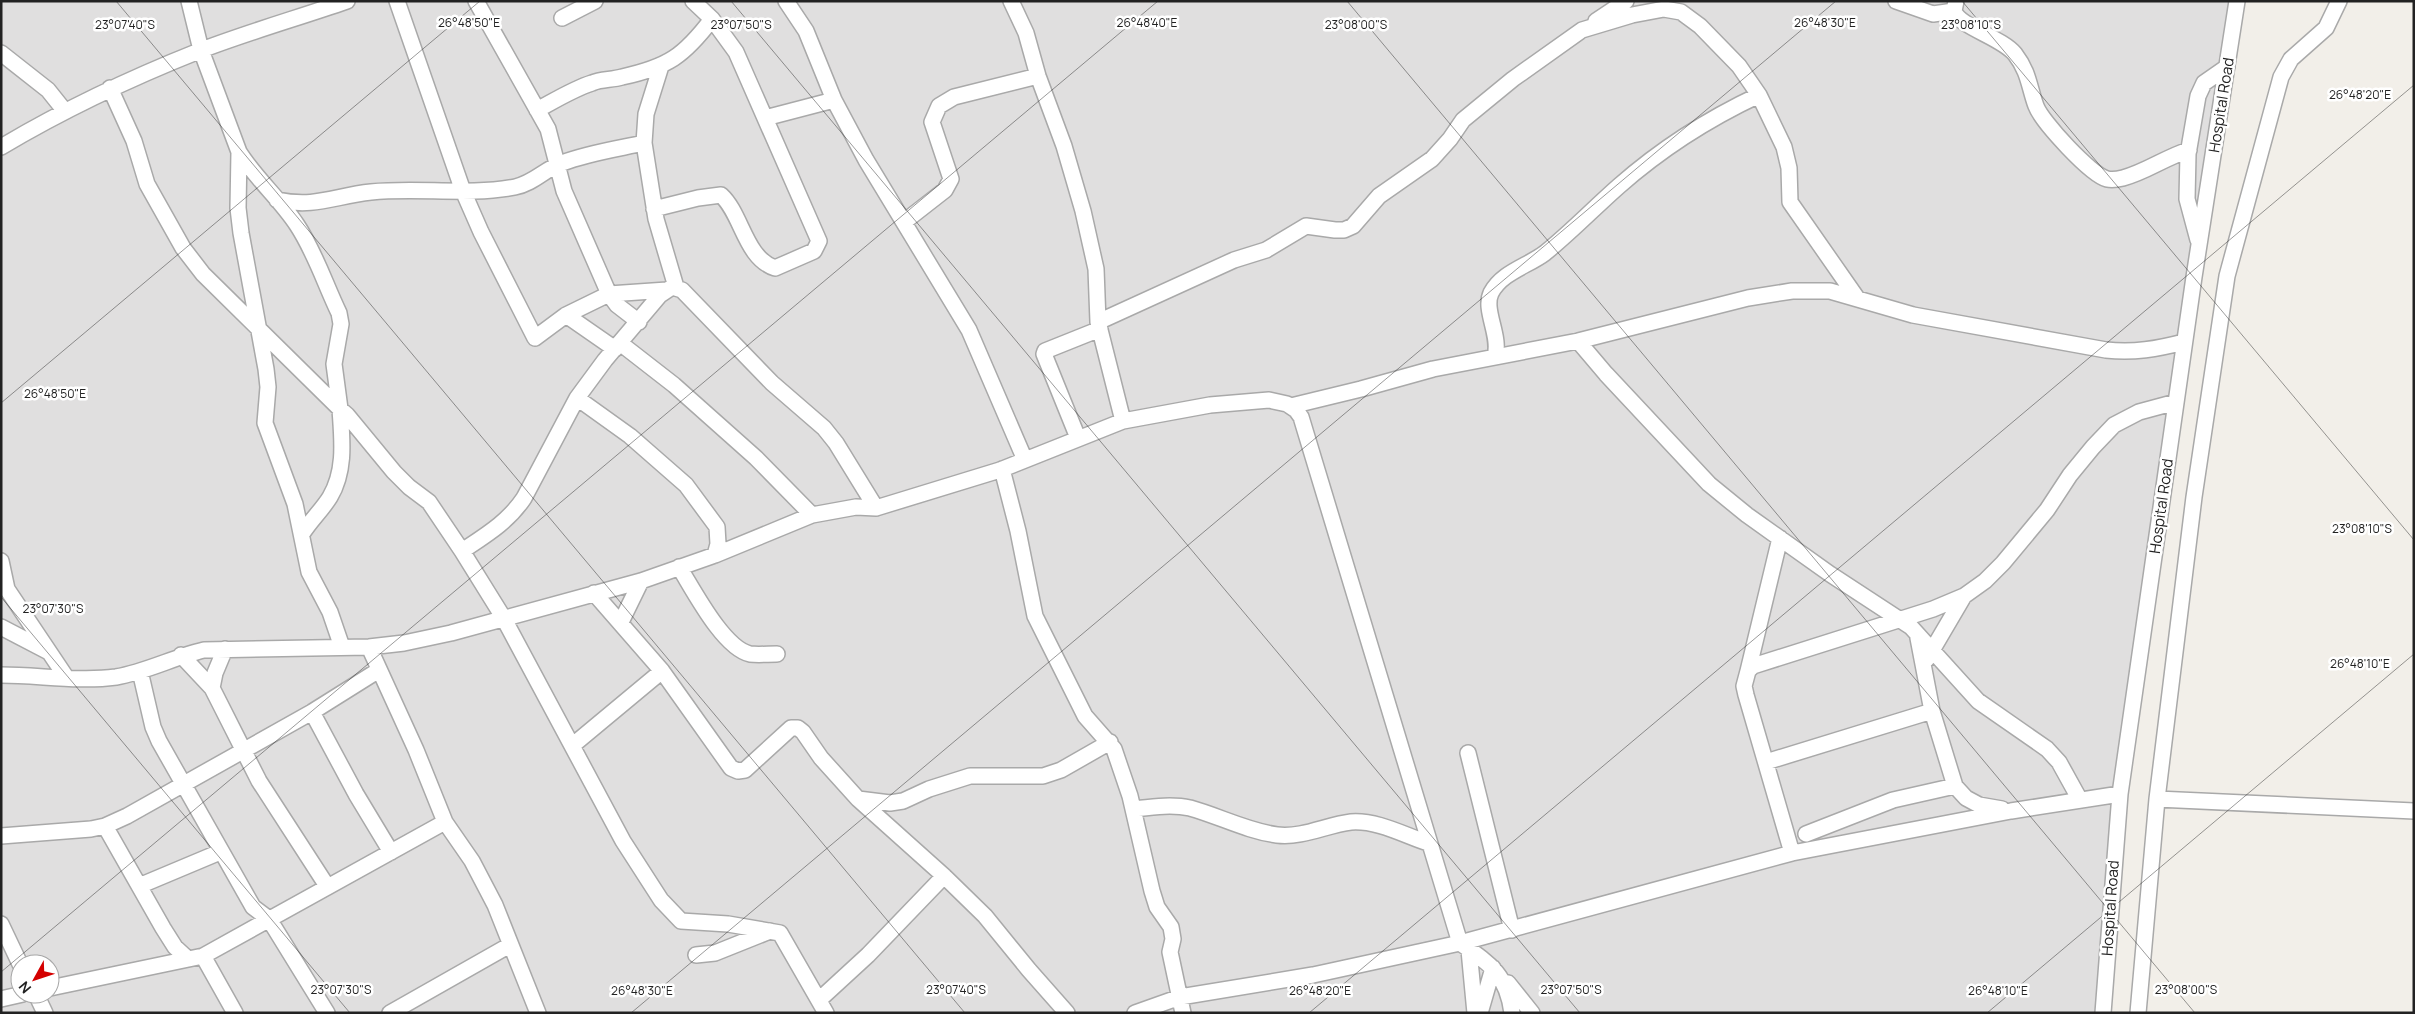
<svg xmlns="http://www.w3.org/2000/svg" width="2415" height="1014" viewBox="0 0 2415 1014" font-family="Manrope,sans-serif">
  <rect width="100%" height="100%" fill="#f2efe9"/>
  <path fill="#e0dfdf" fill-rule="evenodd" d="M1,1H2237L2120,794L2103,1013H1ZM20,964H50V994H20Z"/>
  <g fill="none" stroke-linecap="round" stroke-linejoin="round">
    <g stroke="#a9a9a9" stroke-width="18">
      <path id="minor" d="M189,1L201,50L239,152C256,179 280,199 297,225C315,252 325,284 339,313L341,324L334,364L340,409L347,415L394,472L409,487L429,502L462,551L503,617L623,841L661,900L681,921L728,924L780,933L826,1013
        M397,1L463,191L481,232L535,338L566,315L609,294L667,290
        M476,1L548,129L564,191L609,294L617,305L639,322
        M786,1L806,31L834,100L866,160L969,330L1025,460
        M1011,1L1026,33L1038,76L1064,146L1083,211L1096,269L1098,322L1123,421
        M1896,1L1933,14L1954,11
        M1956,1L1954,11C1959,27 2001,37 2015,54C2029,72 2029,87 2036,106C2042,122 2091,175 2107,179C2111,180 2119,179 2123,178C2146,172 2166,157 2189,150
        M562,18L595,1
        M1596,21L1626,1
        M1,53L48,90L64,110
        M661,66L646,114L644,143L656,219L676,287
        M110,88L134,141L147,184L183,248L203,274L340,409C342,439 346,470 330,497C322,510 310,521 302,534
        M537,110C554,101 573,89 592,83C601,79 612,80 622,77C668,67 684,56 712,19
        M765,118L834,100
        M1,147C65,109 131,78 199,51C248,32 298,18 347,1
        M239,152L238,208L241,233L266,369L268,387L265,423L295,504L309,572L330,612L342,647
        M277,200C316,208 334,196 371,192C418,187 468,196 515,187C534,183 545,169 562,163C588,153 616,149 644,143
        M654,209L698,198L721,195C742,214 745,258 775,268L814,251L819,241L736,52L712,19L693,1
        M904,222L945,190L951,179L932,122L939,106L954,97L1038,76
        M2198,240L2187,199L2188,154L2198,96L2204,83L2227,67
        M566,315L615,349
        M1098,322L1234,260L1266,250L1306,226L1335,230H1344L1353,226L1379,196L1432,159L1450,139L1463,120L1513,79L1582,30L1632,15L1664,9L1681,12L1700,26L1739,66L1759,95L1784,147L1789,168L1790,202L1857,298
        M1578,341L1606,374L1709,484L1747,515L1830,574L1911,627L1978,701L2047,749L2059,762L2080,800
        M620,343L674,385L756,458L812,515
        M1495,356C1501,336 1483,310 1491,293C1502,272 1528,266 1545,253C1571,232 1594,208 1619,186C1661,149 1708,119 1759,95
        M577,398L630,436L686,485L717,527L718,544L715,555
        M1291,406L1361,389L1433,369L1578,341L1748,298L1792,291H1830L1913,315L2106,350C2134,353 2157,349 2184,342
        M1078,438L1044,354L1045,351L1100,329
        M1002,469L1018,531L1035,616L1085,716L1114,749L1130,796L1152,891L1157,907L1171,927L1173,939L1170,952L1183,1013
        M462,551C486,535 508,522 524,498L577,398L605,360L660,295L672,287L682,290L772,383L824,428L836,443L876,508
        M1,561L7,589L66,677
        M679,567C693,589 723,648 750,654C758,655 768,654 777,654
        M594,593L662,671L731,768L738,771L745,770L791,728H798L803,732L821,758L858,799L944,876L985,916L1029,970L1067,1013
        M621,622L641,581
        M1,627L47,651
        M1918,638L1932,711L1955,786L1966,798L1979,805L2002,809
        M369,647L416,750L445,822L472,861L495,905L538,1013
        M181,655L212,688L259,781L327,886
        M1927,659L1964,596
        M140,671L153,727L159,741L253,907L269,919L327,1013
        M1748,671L1780,538
        M1,675C39,675 79,682 116,677C146,672 174,657 204,650L369,647L404,643L451,633L641,581L715,555L812,515L856,507L876,508L1000,470L1123,421L1210,405L1269,400L1287,404L1296,410L1301,417L1460,943L1792,853L2011,811L2120,794
        M212,688L215,673L225,649
        M312,712L356,794L391,852
        M573,745L662,671
        M1468,753L1512,930
        M1766,762L1932,711
        M858,799L890,803L903,801L929,789L970,776H1043L1061,770L1110,742
        M2157,799L2414,811
        M1133,809C1151,807 1172,804 1190,808C1219,816 1247,831 1277,835C1303,838 1326,825 1351,822C1377,820 1404,835 1428,843
        M105,826L163,928L175,947L188,959
        M1806,834L1893,800L1955,786
        M1,836L91,829L105,826L127,816L312,712L379,670
        M1792,853L1746,695L1744,686L1748,671L1753,666L1933,609L1964,596L1985,581L2003,563L2047,510L2070,475L2093,447L2114,425L2139,412L2176,402
        M139,886L220,852
        M1,924L20,964
        M1469,950L1475,1013
        M696,955L715,953L770,931
        M203,956L235,1013
        M1508,983L1532,1013
        M50,988L203,956L445,822
        M36,994L45,1013
        M1,999L23,994
        M819,1000L868,955L944,876
        M390,1013L510,945
        M1135,1013L1180,997L1313,975L1460,943C1489,963 1507,974 1512,1013
        M1480,1013L1493,968
        M2103,1013L2120,794L2194,277L2237,1
        M2138,1013L2157,799L2194,497L2227,276L2281,77L2291,59L2326,28L2339,1"/>
    </g>
    <use href="#minor" stroke="#fff" stroke-width="15"/>
  </g>
  <path fill="none" stroke="#222" stroke-width="1" stroke-opacity="0.45" d="M116,1L965,1013M731,1L1580,1013M1347,1L2195,1013M1962,1L2414,540M1,403L480,1M1,597L350,1013M1,972L1158,1M631,1013L1836,1M1309,1013L2414,85M1987,1013L2414,654"/>
  <g text-anchor="middle" dominant-baseline="central" stroke-width="5" stroke-linejoin="round" paint-order="stroke">
    <g font-size="15" fill="#222" stroke="#fff">
      <text transform="translate(2221 105) rotate(-81)">Hospital Road</text>
      <text transform="translate(2161 506) rotate(-82)">Hospital Road</text>
      <text transform="translate(2110 908) rotate(-86)">Hospital Road</text>
    </g>
  </g>
  <g font-size="12" text-anchor="middle" fill="#222" stroke="#fff" stroke-width="5" stroke-linejoin="round" paint-order="stroke">
    <text x="469" y="27">26°48'50"E</text>
    <text x="1147" y="27">26°48'40"E</text>
    <text x="1825" y="27">26°48'30"E</text>
    <text x="1971" y="29">23°08'10"S</text>
    <text x="125" y="29">23°07'40"S</text>
    <text x="741" y="29">23°07'50"S</text>
    <text x="1356" y="29">23°08'00"S</text>
    <text x="2360" y="99">26°48'20"E</text>
    <text x="55" y="398">26°48'50"E</text>
    <text x="2362" y="533">23°08'10"S</text>
    <text x="53" y="613">23°07'30"S</text>
    <text x="2360" y="668">26°48'10"E</text>
    <text x="341" y="994">23°07'30"S</text>
    <text x="956" y="994">23°07'40"S</text>
    <text x="1571" y="994">23°07'50"S</text>
    <text x="2186" y="994">23°08'00"S</text>
    <text x="642" y="995">26°48'30"E</text>
    <text x="1320" y="995">26°48'20"E</text>
    <text x="1998" y="995">26°48'10"E</text>
  </g>
  <rect width="2415" height="1014" fill="none" stroke="#222222" stroke-width="5"/>
  <g transform="translate(35 979) rotate(230)"><circle r="24" fill="#ffffff" stroke="#a7a7a7"/>
  <path d="M0-4L9 19L0 12L-9 19Z" fill="#d40000"/>
  <text y="-8" font-size="14" font-weight="bold" text-anchor="middle" fill="#222222">N</text>
  </g>
</svg>
